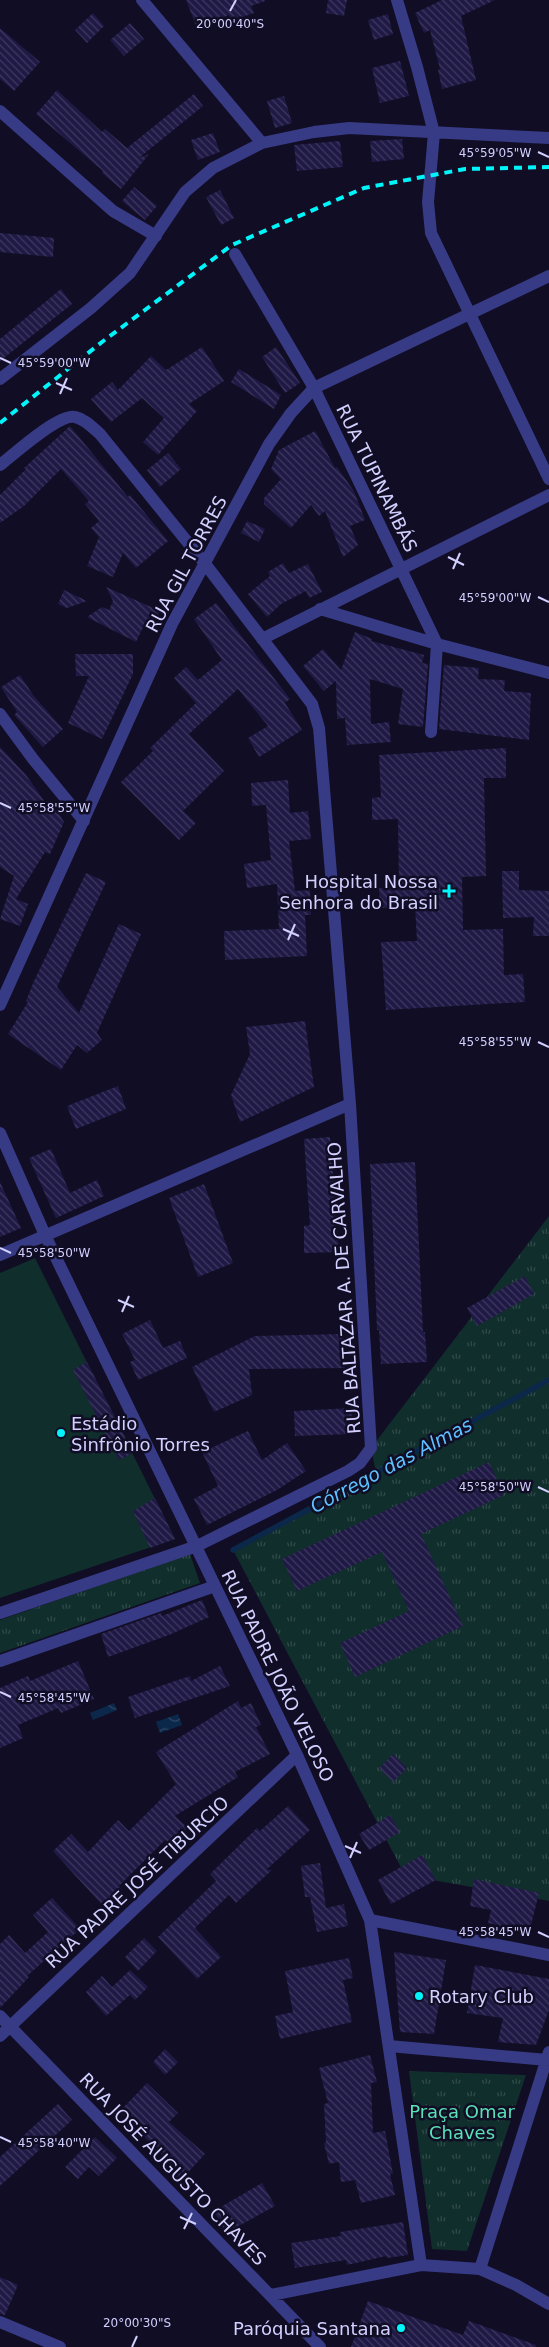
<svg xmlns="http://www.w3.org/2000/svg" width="549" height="2347" viewBox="0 0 549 2347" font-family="'DejaVu Sans',sans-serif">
  <defs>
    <pattern id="grass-tufts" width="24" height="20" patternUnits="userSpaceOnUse" patternTransform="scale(1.25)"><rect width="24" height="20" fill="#102e2b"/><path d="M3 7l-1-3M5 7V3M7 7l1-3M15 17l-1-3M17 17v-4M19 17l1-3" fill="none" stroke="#324b4b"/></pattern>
    <pattern id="water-waves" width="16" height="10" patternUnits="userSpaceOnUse" patternTransform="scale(1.25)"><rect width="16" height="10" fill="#0b284a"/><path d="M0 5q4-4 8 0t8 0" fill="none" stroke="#2e4665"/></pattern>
    <pattern id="building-back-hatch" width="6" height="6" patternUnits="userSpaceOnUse" patternTransform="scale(1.25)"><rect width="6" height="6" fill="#1f1945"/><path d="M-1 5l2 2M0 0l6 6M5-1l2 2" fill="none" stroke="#3f3961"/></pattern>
  </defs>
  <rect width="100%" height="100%" fill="#100d24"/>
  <path fill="url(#grass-tufts)" d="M549,1216V1901L405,1875L233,1550L376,1473L371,1448Z
    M190,1554L200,1583L0,1653V1620Z
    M409,2071L526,2075L467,2251L432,2249Z"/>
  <path fill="#102e2b" d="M35,1258L175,1539L0,1598V1273Z"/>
  <path fill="url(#water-waves)" d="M114,1703L117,1710L93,1720L90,1713Z
    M178,1714L182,1725L160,1733L156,1722Z"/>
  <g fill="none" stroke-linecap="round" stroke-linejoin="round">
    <path stroke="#0b284a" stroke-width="5.5" d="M233,1550L549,1380"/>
  </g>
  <path fill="url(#building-back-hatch)" d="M186,0H265V1L251,6L254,13L231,21L229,15L197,28Z
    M328,0H347L344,16L326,13Z
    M442,0H495L461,16L476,80L442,89L438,70L440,69L430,30L424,33L415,13Z
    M93,13L104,26L87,43L75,30Z
    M388,14L393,34L374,40L368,20Z
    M130,23L144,39L124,56L110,40Z
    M0,28L40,62L14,91L0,79Z
    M400,61L409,96L380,103L372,68Z
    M57,90L102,132L105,129L127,148L194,94L203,106L139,158L149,154L121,189L102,173L103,171L36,114Z
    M284,96L292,123L275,128L267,101Z
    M213,133L220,152L198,160L191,140Z
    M402,139L404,159L372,162L370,141Z
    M340,141L343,167L297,171L294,145Z
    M134,187L157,206L145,220L122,201Z
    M220,190L234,218L221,225L206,197Z
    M0,233L54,238L53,257L0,252Z
    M61,289L72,304L0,361V339Z
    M202,347L224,381L189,404L197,411L158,455L143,442L164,418L142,398L111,422L91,399L112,382L118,390L151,356L166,370Z
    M276,347L300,383L285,393L262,357Z
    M239,369L281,395L274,409L231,382Z
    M70,426L128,497L130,495L168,541L136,568L123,553L113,577L87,566L99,537L91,528L99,521L85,504L89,501L61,469L24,506L0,523V495L26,469L24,468Z
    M315,431L335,468L337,467L354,491L365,520L350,526L358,545L343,557L325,511L319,516L311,505L291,528L264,504V498L281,479L271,469L279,450Z
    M168,453L181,469L160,487L147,470Z
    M247,521L265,529L259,542L241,533Z
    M283,563L289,573L308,564L322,592L309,598L306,591L281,604L267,617L248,594L270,576L268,572Z
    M106,587L160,611L153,627L145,623L136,642L87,617L102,607L109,610L113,601Z
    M64,590L87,601L67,608L58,604Z
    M216,603L290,699L285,703L302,730L259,757L248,738L268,726L238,689L189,734L224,771L183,811L196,823L179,840L121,782L153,751L150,748L196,703L174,678L186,667L198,680L222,660L194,619Z
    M355,632L372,639L371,641L424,655L422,663L428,664L423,727L398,724L403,689L370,679L371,724L389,722L391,742L347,745L345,718L337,719L336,681L324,691L303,666L323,649L341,670Z
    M75,654H133V674L102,739L68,723L89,676H76Z
    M444,665L479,668L478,679L505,680L504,691L531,693L529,740L439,729Z
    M20,675L33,695L63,729L43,747L14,715L17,712L1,687Z
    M0,747L26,775L48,806L52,803L64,822L50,854L45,852L16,899L28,904L20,926L0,919L14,876L0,867Z
    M506,748V778H484L486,876L462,877L463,930L503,929L504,975L523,974L525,1002L386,1010L381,942L417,941L415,907L380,908L379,888L399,887L398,819L372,820V798L381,797L379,755Z
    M288,780L290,813L308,811L311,839L289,841L295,891L310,890L311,915H305L307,956L225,960L224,931L279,929L277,884L247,888L244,864L271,860L266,805L252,806L251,783Z
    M502,871H519V890L549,891V936H533L534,917L503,918Z
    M86,873L106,882L57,987L79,1013L119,924L141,934L97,1033L102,1040L87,1053L77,1045L61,1070L8,1034L28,1002L26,1001L34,981Z
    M305,1021L314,1087L240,1122L231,1095L250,1054L246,1027Z
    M118,1086L126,1109L76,1129L67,1106Z
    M330,1137L339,1252L304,1253V1226L310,1225L304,1139Z
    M51,1149L70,1193L97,1180L104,1196L56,1218L29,1158Z
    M415,1162L423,1332H425L427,1362L381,1364L379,1330H377L370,1164Z
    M0,1182L21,1228L0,1237Z
    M204,1184L233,1263L198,1277L169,1198Z
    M525,1276L534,1294L477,1326L467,1308Z
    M150,1320L163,1348L180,1341L187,1358L138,1380L130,1362L135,1360L122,1334Z
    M344,1334L345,1368L249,1369L252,1395L214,1412L192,1367L255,1336Z
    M87,1362L133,1453L119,1460L73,1370Z
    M352,1408L353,1434L295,1436L294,1411Z
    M248,1431L262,1460L287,1443L306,1471L277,1490L207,1525L194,1499L218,1486L202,1452Z
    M489,1462L504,1495L421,1534L463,1626L355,1677L340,1643L409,1611L382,1552L297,1591L282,1559Z
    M155,1498L175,1539L150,1548L133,1511Z
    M202,1600L209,1617L169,1635L108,1657L101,1634L161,1613L162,1616Z
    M78,1661L94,1699L61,1713L58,1708L18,1725L23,1738L0,1748V1688L28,1676L30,1681Z
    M220,1666L230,1686L135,1718L128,1697L190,1676L191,1681Z
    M238,1701L241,1708L251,1703L261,1725L256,1727L270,1754L235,1772L238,1777L175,1816L188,1828L170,1845L165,1840L119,1886L122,1890L104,1907L53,1851L71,1834L88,1852L118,1820L129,1831L176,1784L156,1752Z
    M393,1754L407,1768L393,1782L379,1768Z
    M288,1806L310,1830L266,1870H272L236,1903L229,1895L195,1928L221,1957L197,1979L158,1937L216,1881L210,1874L257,1828L260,1831Z
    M390,1815L400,1832L369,1850L359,1834Z
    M422,1855L436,1880L391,1904L378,1880Z
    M320,1863L326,1908L344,1904L348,1926L317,1932L310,1897H305L301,1866Z
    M474,1879L539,1893L529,1933L488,1923L491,1910L470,1906Z
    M52,1898L80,1929L27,1976L29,1977L0,2008V1944L9,1935L25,1953L48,1932L33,1915Z
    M144,1938L157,1951L138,1971L125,1957Z
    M394,1952L446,1960L434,2034L400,2032Z
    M349,1958L353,1978L343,1980L352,2022L280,2039L275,2016L293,2012L285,1971Z
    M475,1965L549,1979V2010L536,2045L498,2042L503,2018L467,2013Z
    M130,1970L148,1987L135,2000L130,1995L106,2016L86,1992L102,1976L112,1987Z
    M165,2049L178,2062L165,2075L153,2062Z
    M370,2055L377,2082L371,2083L373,2133L385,2131L393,2174H390L395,2195L361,2203L355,2180L341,2182L339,2162L329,2164L324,2143L326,2142L324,2104L328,2103L319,2068Z
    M147,2083L178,2113L169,2122L205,2154L180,2181L164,2166L168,2162L120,2111Z
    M58,2104L72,2120L0,2186V2157Z
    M95,2137L117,2158L99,2176L89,2167L78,2179L65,2167Z
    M262,2183L275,2206L226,2233L214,2211Z
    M403,2222L408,2255L387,2258L386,2256L347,2265L346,2260L295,2268L291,2243L341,2236L340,2232Z
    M0,2277L18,2285L5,2315L0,2314Z
    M368,2301L463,2335L469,2321L536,2345V2347H351Z"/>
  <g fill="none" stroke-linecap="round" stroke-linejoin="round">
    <path stroke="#373a84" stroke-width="12" d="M142,0L262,143
      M397,0L417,67L434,133L428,202L431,233L549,479
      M0,111L113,211L156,236
      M235,254L314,388L437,644L431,732
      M0,379L91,308L130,273L185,192L213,168L262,143L314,132L349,128L549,138
      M0,465C13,455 59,413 75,417C85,419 93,428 100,434L206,565L312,704L319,728L350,1104L371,1448L360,1463L348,1471L197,1546L0,1613
      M320,609L437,644L549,673
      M262,639L549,495
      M0,714L33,759L84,821
      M0,1005L172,624L269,444L291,413L314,388L549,276
      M0,1133L45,1235L297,1755L370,1920L421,2265
      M0,1255L350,1104
      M0,1661L215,1586
      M370,1920L549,1955
      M0,2016L320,2347
      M0,2036L297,1755
      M389,2046L547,2060
      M480,2269L549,2052
      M271,2295L421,2265L480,2269L516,2285L549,2304
      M0,2322L60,2347"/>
    <path stroke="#00f5fb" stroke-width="4" stroke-dasharray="8 6" stroke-linecap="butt" d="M0,423L102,342L232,245L364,188L465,169L549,167"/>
  </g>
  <path fill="none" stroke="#d2d0ff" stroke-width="2" d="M230,11L236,0M538,152L549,157M0,358L11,363M56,383L72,390M60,394L67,378M448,557L464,565M453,569L460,553M538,597L549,602M0,803L11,808M283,929L299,936M288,940L295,924M538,1042L549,1047M0,1248L11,1253M118,1300L134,1307M122,1312L129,1296M538,1487L549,1492M0,1692L11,1697M345,1846L361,1853M350,1858L357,1842M538,1932L549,1937M0,2137L11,2142M180,2217L196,2224M184,2229L192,2213M132,2347L137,2336"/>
  <g fill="#00f5fb" stroke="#100d24" stroke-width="2">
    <path d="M446.5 883.5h5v5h5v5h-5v5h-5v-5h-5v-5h5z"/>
    <circle cx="61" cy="1433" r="5"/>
    <circle cx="419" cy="1996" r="5"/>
    <circle cx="401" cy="2328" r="5"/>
  </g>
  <g text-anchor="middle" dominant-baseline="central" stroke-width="5" stroke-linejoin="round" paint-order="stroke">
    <g font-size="18" fill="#d2d0ff" stroke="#100d24">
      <text transform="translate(377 478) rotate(64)">RUA TUPINAMBÁS</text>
      <text transform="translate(186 564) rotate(-62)">RUA GIL TORRES</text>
      <text transform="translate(344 1288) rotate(-94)">RUA BALTAZAR A. DE CARVALHO</text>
      <text transform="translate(278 1676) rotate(64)">RUA PADRE JOÃO VELOSO</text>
      <text transform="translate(137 1882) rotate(-43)">RUA PADRE JOSÉ TIBURCIO</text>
      <text transform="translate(173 2169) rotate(46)">RUA JOSÉ AUGUSTO CHAVES</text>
    </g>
    <g font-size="18" fill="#d2d0ff" stroke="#100d24" text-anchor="end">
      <text x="438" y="881">Hospital Nossa<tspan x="438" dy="21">Senhora do Brasil</tspan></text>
      <text x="71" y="1423" text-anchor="start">Estádio<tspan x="71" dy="21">Sinfrônio Torres</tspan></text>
      <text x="429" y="1996" text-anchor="start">Rotary Club</text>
      <text x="391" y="2328">Paróquia Santana</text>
    </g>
    <g font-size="18" fill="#59e2b6" stroke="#100d24">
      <text x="462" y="2111">Praça Omar<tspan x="462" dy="21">Chaves</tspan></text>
    </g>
    <g font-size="19" font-style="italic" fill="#5ec1ff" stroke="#100d24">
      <text transform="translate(391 1465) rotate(-28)">Córrego das Almas</text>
    </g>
  </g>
  <g font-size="12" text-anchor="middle" fill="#d2d0ff" stroke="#100d24" stroke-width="5" stroke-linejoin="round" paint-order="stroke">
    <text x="230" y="28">20°00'40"S</text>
    <text x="495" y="157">45°59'05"W</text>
    <text x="54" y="367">45°59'00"W</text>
    <text x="495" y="602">45°59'00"W</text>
    <text x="54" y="812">45°58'55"W</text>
    <text x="495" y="1046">45°58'55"W</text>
    <text x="54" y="1257">45°58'50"W</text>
    <text x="495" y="1491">45°58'50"W</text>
    <text x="54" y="1702">45°58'45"W</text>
    <text x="495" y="1936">45°58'45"W</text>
    <text x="54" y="2147">45°58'40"W</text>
    <text x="137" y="2327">20°00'30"S</text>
  </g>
</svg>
